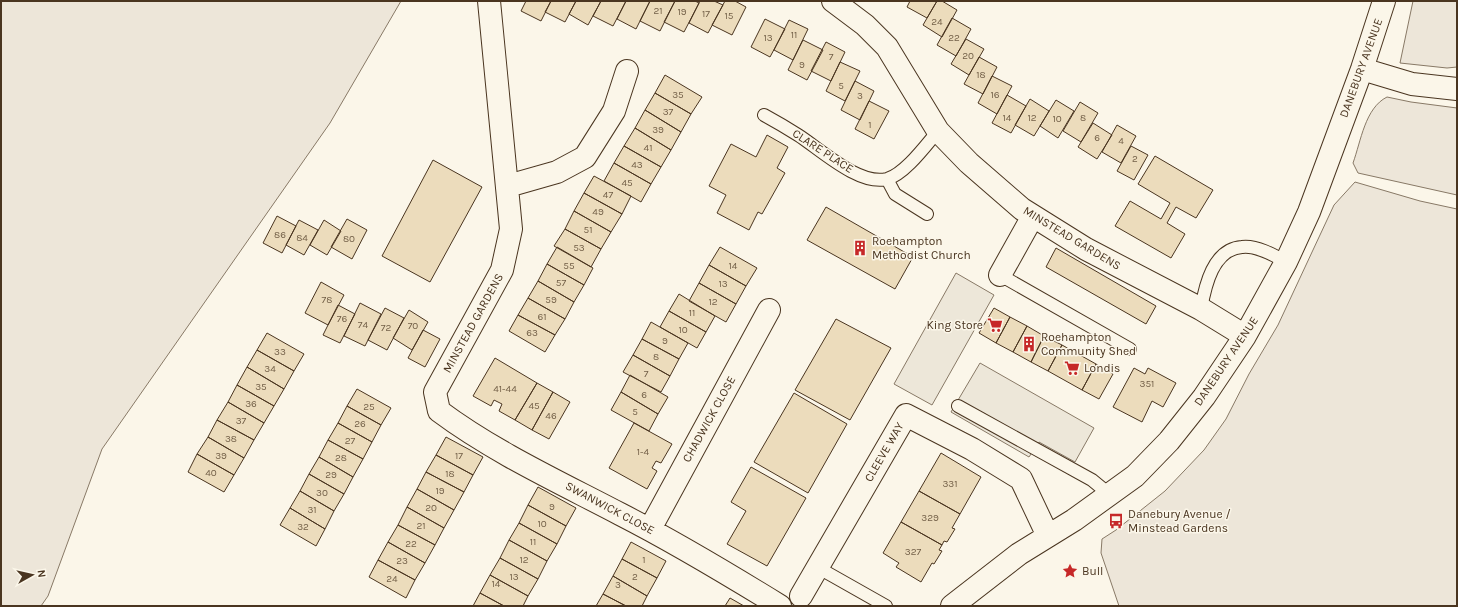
<svg xmlns="http://www.w3.org/2000/svg" width="1458" height="607" viewBox="0 0 1458 607" font-family="Karla,sans-serif">
  <rect width="100%" height="100%" fill="#fbf6e9"/>
  <path fill="#ede6d9" stroke="#887966" d="M1,1H401L330,123L102,449L48,596L41,606H1Z
    M1413,1H1457V67L1447,68L1400,63Z
    M1387,97L1411,102L1457,108V195L1358,173L1353,163C1361,141 1365,108 1387,97Z
    M1355,182L1420,201L1457,209V606H1119L1101,553L1102,539L1116,530L1165,491L1204,450L1226,419L1249,374L1278,325L1334,205Z"/>
  <path fill="#ede7d9" stroke="#887966" d="M956,273L994,295L932,405L894,384Z
    M980,363L1094,428L1075,462L1039,442L1029,457L951,412Z"/>
  <path fill="#ecdcbc" stroke="#4a3520" d="M526,1H551L541,21L521,11Z
    M551,1H576L565,22L545,12Z
    M576,1H601L588,25L569,14Z
    M601,1H626L613,26L593,16Z
    M626,1H650L636,29L617,19Z
    M650,1H675L660,31L640,21Z
    M675,1H695L699,3L684,32L664,22Z
    M700,1H714L723,5L708,33L689,23Z
    M725,1H735L746,7L732,35L712,25Z
    M910,1H937L927,18L907,7Z
    M937,1H942L957,10L942,37L923,25Z
    M952,18L971,29L956,56L937,45Z
    M765,19L785,29L770,57L751,47Z
    M789,20L808,29L793,60L774,50Z
    M966,39L984,49L969,75L951,64Z
    M803,40L823,50L807,80L788,70Z
    M826,42L845,52L831,81L811,71Z
    M979,57L997,67L983,94L964,84Z
    M840,62L860,71L845,101L826,91Z
    M665,75L702,97L691,114L655,93Z
    M992,76L1012,86L997,114L978,103Z
    M855,81L874,91L860,120L841,110Z
    M655,93L691,114L681,132L645,110Z
    M1007,95L1026,106L1011,133L992,123Z
    M1030,99L1049,111L1034,136L1015,125Z
    M1056,100L1074,111L1058,138L1040,126Z
    M869,101L889,111L874,139L855,129Z
    M1080,102L1098,113L1081,142L1063,131Z
    M645,110L681,132L671,150L635,128Z
    M1093,123L1112,135L1097,159L1078,147Z
    M1117,125L1136,136L1121,163L1102,152Z
    M635,128L671,150L661,167L624,146Z
    M767,135L788,147L777,168L785,173L762,214L758,212L749,230L717,213L726,195L709,186L731,144L756,157Z
    M624,146L661,167L651,184L614,163Z
    M1131,146L1148,155L1134,180L1117,171Z
    M1155,156L1213,190L1196,218L1176,207L1167,223L1185,234L1171,258L1115,226L1130,201L1161,219L1170,203L1138,184Z
    M433,160L482,187L430,282L382,256Z
    M614,163L651,184L641,202L604,181Z
    M594,176L631,196L622,214L584,193Z
    M584,193L622,214L611,232L574,211Z
    M826,207L913,257L895,289L807,240Z
    M574,211L611,232L601,249L565,229Z
    M277,216L296,226L282,253L263,243Z
    M347,219L367,230L352,259L331,247Z
    M299,220L318,230L304,255L286,245Z
    M324,220L341,231L327,255L310,245Z
    M565,229L601,249L591,267L554,246Z
    M557,247L593,268L584,285L547,264Z
    M720,247L757,268L746,286L709,265Z
    M1056,248L1156,306L1146,324L1046,267Z
    M547,264L584,285L574,302L538,281Z
    M709,265L746,286L736,304L699,283Z
    M538,281L574,302L565,319L528,298Z
    M321,282L344,295L328,325L305,313Z
    M699,283L736,304L726,322L689,301Z
    M679,294L715,316L706,332L669,311Z
    M528,298L565,319L555,335L518,315Z
    M360,303L381,314L365,346L344,336Z
    M338,305L355,314L340,343L323,335Z
    M385,308L404,318L387,350L368,340Z
    M994,308L1010,317L996,343L979,333Z
    M409,310L428,322L412,350L393,338Z
    M669,311L706,332L697,348L660,327Z
    M518,315L555,335L545,352L509,331Z
    M1010,317L1027,326L1013,352L996,343Z
    M836,319L891,348L850,420L795,390Z
    M651,322L688,343L679,359L642,339Z
    M1027,326L1044,336L1031,362L1013,352Z
    M423,330L440,339L425,367L408,358Z
    M267,333L304,354L294,371L257,350Z
    M1044,336L1062,345L1048,371L1031,362Z
    M642,339L679,359L670,376L633,355Z
    M1062,345L1096,364L1082,390L1048,371Z
    M257,350L294,371L284,389L247,367Z
    M633,355L670,376L661,392L623,372Z
    M495,358L537,383L515,420L499,411L502,404L494,400L491,406L473,396Z
    M1096,364L1113,374L1099,399L1082,390Z
    M247,367L284,389L274,406L237,385Z
    M1134,368L1145,374L1148,368L1176,383L1163,407L1152,401L1142,422L1113,407Z
    M630,375L668,397L658,414L621,392Z
    M537,383L553,392L532,430L515,420Z
    M237,385L274,406L264,423L228,402Z
    M357,389L391,408L381,425L347,406Z
    M553,392L570,402L549,439L532,430Z
    M621,392L658,414L649,431L611,410Z
    M794,393L847,424L808,493L754,462Z
    M228,402L264,423L254,440L217,420Z
    M347,406L381,425L372,442L338,423Z
    M217,420L254,440L244,458L208,437Z
    M338,423L372,442L363,459L328,440Z
    M634,423L672,444L661,463L656,461L652,468L657,471L647,489L609,468Z
    M208,437L244,458L234,475L197,454Z
    M446,437L483,457L473,475L436,455Z
    M328,440L363,459L353,477L319,457Z
    M941,453L981,477L960,514L919,491Z
    M197,454L234,475L224,492L188,472Z
    M436,455L473,475L464,492L426,472Z
    M319,457L353,477L344,494L309,474Z
    M751,467L806,498L767,566L727,544L746,511L731,502Z
    M426,472L464,492L454,510L417,489Z
    M309,474L344,494L334,511L300,491Z
    M538,487L576,508L566,526L528,505Z
    M417,489L454,510L444,528L407,507Z
    M300,491L334,511L325,529L290,508Z
    M919,491L960,514L952,528L955,529L947,542L944,541L942,545L901,522Z
    M528,505L566,526L557,544L519,523Z
    M407,507L444,528L435,545L398,525Z
    M290,508L325,529L316,546L280,525Z
    M901,522L942,545L939,550L942,551L934,564L932,563L921,582L896,567L899,563L883,553Z
    M519,523L557,544L547,561L509,540Z
    M398,525L435,545L425,563L388,542Z
    M509,540L547,561L538,579L500,558Z
    M388,542L425,563L415,580L378,560Z
    M631,542L666,561L657,578L622,559Z
    M500,558L538,579L528,596L490,575Z
    M622,559L657,578L647,596L613,576Z
    M378,560L415,580L406,598L369,577Z
    M490,575L528,596L523,606H504L480,593Z
    M613,576L647,596L642,606H626L603,594Z
    M480,593L504,606H473Z
    M603,594L626,606H596Z
    M730,598L744,606H725Z"/>
  <g fill="none" stroke-linecap="round" stroke-linejoin="round">
    <g stroke="#4a3520" stroke-width="14">
      <path id="service" d="M764,115C775,121 787,128 798,135C820,149 859,186 887,179C905,174 926,145 938,131
        M887,179L895,194L927,214
        M1000,275L1130,349
        M1201,309C1205,286 1213,249 1242,247C1256,245 1274,255 1286,262
        M958,406L1092,480L1109,494
        M817,567L886,606"/>
    </g>
    <g stroke="#4a3520" stroke-width="24">
      <path id="minor" d="M489,1L511,229L502,270L435,392L439,411C494,452 559,482 620,514C675,542 728,574 780,606
        M833,1L865,25L887,47L938,131L969,163L1022,209L1086,249L1201,309L1245,336
        M1362,69L1412,84L1457,89
        M508,186L557,172L585,157L614,111L627,71
        M1000,275L1033,216
        M650,529L769,310
        M801,596L906,415L972,449L1021,479L1048,536
        M952,606L1019,554L1074,520L1135,476L1169,441L1204,397L1245,336L1286,262L1309,212L1362,69L1384,1"/>
    </g>
    <use href="#service" stroke="#fbf6e9" stroke-width="12"/>
    <use href="#minor" stroke="#fbf6e9" stroke-width="22"/>
  </g>
  <defs>
    <g id="building-bare" transform="scale(1.2)"><path d="M-4-6H4V6H1V3H-1V6H-4ZM-2.5-4.3h1.7v1.8h-1.7ZM.8-4.3h1.7v1.8H.8ZM-2.5-1h1.7V.8h-1.7ZM.8-1h1.7V.8H.8Z" fill="#c62828" stroke="#fbf6e9" stroke-width="2.5" paint-order="stroke"/></g>
    <g id="supermarket-bare" transform="scale(1.2)"><path d="M-6-5.5h2.5l.6 2H6L4.5 2H-2.5L-4.4-4H-6ZM-1.5 3.2a1.3 1.3 0 1 0 .1 0ZM3 3.2a1.3 1.3 0 1 0 .1 0Z" fill="#c62828" stroke="#fbf6e9" stroke-width="2.5" paint-order="stroke"/></g>
    <g id="bus-bare" transform="scale(1.2)"><path d="M-5-6H5V4H4V6H2V4H-2V6H-4V4H-5ZM-3.5-4V0h7V-4ZM-3.5 1.2v1.5H-2V1.2ZM2 1.2v1.5H3.5V1.2Z" fill="#c62828" stroke="#fbf6e9" stroke-width="2.5" paint-order="stroke"/></g>
    <g id="sight-bare" transform="scale(1.2)"><path d="M0-6L1.8-2.2L6-1.7L2.9 1.2L3.7 5.4L0 3.3L-3.7 5.4L-2.9 1.2L-6-1.7L-1.8-2.2Z" fill="#c62828" stroke="#fbf6e9" stroke-width="2.5" paint-order="stroke"/></g>
  </defs>
  <g fill-rule="evenodd">
    <use href="#building-bare" x="860" y="248"/>
    <use href="#supermarket-bare" x="995" y="325"/>
    <use href="#building-bare" x="1029" y="344"/>
    <use href="#supermarket-bare" x="1072" y="368"/>
    <use href="#bus-bare" x="1116" y="521"/>
    <use href="#sight-bare" x="1070" y="571"/>
  </g>
  <g text-anchor="middle" dominant-baseline="central" stroke-width="3" stroke-linejoin="round" paint-order="stroke">
    <g font-size="10" fill="#725f47">
      <text x="658" y="11">21</text>
      <text x="682" y="12">19</text>
      <text x="706" y="14">17</text>
      <text x="729" y="16">15</text>
      <text x="937" y="22">24</text>
      <text x="794" y="35">11</text>
      <text x="768" y="38">13</text>
      <text x="954" y="38">22</text>
      <text x="968" y="56">20</text>
      <text x="831" y="57">7</text>
      <text x="802" y="65">9</text>
      <text x="981" y="75">18</text>
      <text x="841" y="86">5</text>
      <text x="678" y="95">35</text>
      <text x="995" y="95">16</text>
      <text x="860" y="96">3</text>
      <text x="668" y="112">37</text>
      <text x="1007" y="118">14</text>
      <text x="1032" y="118">12</text>
      <text x="1083" y="118">8</text>
      <text x="1057" y="119">10</text>
      <text x="870" y="125">1</text>
      <text x="658" y="130">39</text>
      <text x="1097" y="138">6</text>
      <text x="1121" y="141">4</text>
      <text x="648" y="148">41</text>
      <text x="1135" y="159">2</text>
      <text x="637" y="165">43</text>
      <text x="627" y="183">45</text>
      <text x="608" y="195">47</text>
      <text x="598" y="212">49</text>
      <text x="588" y="230">51</text>
      <text x="280" y="235">86</text>
      <text x="302" y="238">84</text>
      <text x="349" y="239">80</text>
      <text x="579" y="248">53</text>
      <text x="569" y="266">55</text>
      <text x="733" y="266">14</text>
      <text x="561" y="283">57</text>
      <text x="723" y="284">13</text>
      <text x="327" y="300">78</text>
      <text x="551" y="300">59</text>
      <text x="713" y="302">12</text>
      <text x="692" y="313">11</text>
      <text x="542" y="317">61</text>
      <text x="342" y="319">76</text>
      <text x="363" y="325">74</text>
      <text x="413" y="326">70</text>
      <text x="386" y="328">72</text>
      <text x="683" y="330">10</text>
      <text x="532" y="333">63</text>
      <text x="665" y="341">9</text>
      <text x="280" y="352">33</text>
      <text x="656" y="357">8</text>
      <text x="270" y="369">34</text>
      <text x="646" y="374">7</text>
      <text x="1147" y="384">351</text>
      <text x="261" y="387">35</text>
      <text x="505" y="389">41-44</text>
      <text x="644" y="395">6</text>
      <text x="251" y="404">36</text>
      <text x="534" y="406">45</text>
      <text x="369" y="407">25</text>
      <text x="635" y="412">5</text>
      <text x="551" y="416">46</text>
      <text x="241" y="421">37</text>
      <text x="360" y="424">26</text>
      <text x="231" y="439">38</text>
      <text x="350" y="441">27</text>
      <text x="643" y="452">1-4</text>
      <text x="221" y="456">39</text>
      <text x="459" y="456">17</text>
      <text x="341" y="458">28</text>
      <text x="211" y="473">40</text>
      <text x="450" y="474">18</text>
      <text x="331" y="475">29</text>
      <text x="950" y="484">331</text>
      <text x="440" y="491">19</text>
      <text x="322" y="493">30</text>
      <text x="552" y="507">9</text>
      <text x="431" y="508">20</text>
      <text x="312" y="510">31</text>
      <text x="930" y="518">329</text>
      <text x="542" y="524">10</text>
      <text x="421" y="526">21</text>
      <text x="303" y="527">32</text>
      <text x="533" y="542">11</text>
      <text x="411" y="544">22</text>
      <text x="913" y="552">327</text>
      <text x="524" y="560">12</text>
      <text x="644" y="560">1</text>
      <text x="402" y="561">23</text>
      <text x="514" y="577">13</text>
      <text x="635" y="577">2</text>
      <text x="392" y="579">24</text>
      <text x="496" y="584">14</text>
      <text x="618" y="585">3</text>
    </g>
    <g font-size="12" fill="#4a3520" stroke="#fbf6e9">
      <text transform="translate(1361 68) rotate(-70)">DANEBURY AVENUE</text>
      <text transform="translate(823 151) rotate(33)">CLARE PLACE</text>
      <text transform="translate(1072 238) rotate(31)">MINSTEAD GARDENS</text>
      <text transform="translate(473 323) rotate(-61)">MINSTEAD GARDENS</text>
      <text transform="translate(1226 361) rotate(-56)">DANEBURY AVENUE</text>
      <text transform="translate(709 419) rotate(-61)">CHADWICK CLOSE</text>
      <text transform="translate(884 452) rotate(-60)">CLEEVE WAY</text>
      <text transform="translate(610 508) rotate(28)">SWANWICK CLOSE</text>
    </g>
    <g font-size="12" fill="#4a3520" stroke="#fbf6e9" text-anchor="start">
      <text x="872" y="241">Roehampton<tspan x="872" dy="14">Methodist Church</tspan></text>
      <text x="983" y="325" text-anchor="end">King Store</text>
      <text x="1041" y="337">Roehampton<tspan x="1041" dy="14">Community Shed</tspan></text>
      <text x="1084" y="368">Londis</text>
      <text x="1128" y="514">Danebury Avenue /<tspan x="1128" dy="14">Minstead Gardens</tspan></text>
      <text x="1082" y="571">Bull</text>
    </g>
  </g>
  <rect width="1458" height="607" fill="none" stroke="#4a3520" stroke-width="4"/>
  <g transform="translate(32 575) rotate(82)" stroke="#fbf6e9" stroke-width="3" paint-order="stroke">
  <path d="M0-3L7 15L0 10L-7 15Z" fill="#4a3520"/>
  <text y="-6" font-size="11" font-weight="bold" text-anchor="middle" fill="#4a3520">N</text>
  </g>
</svg>
